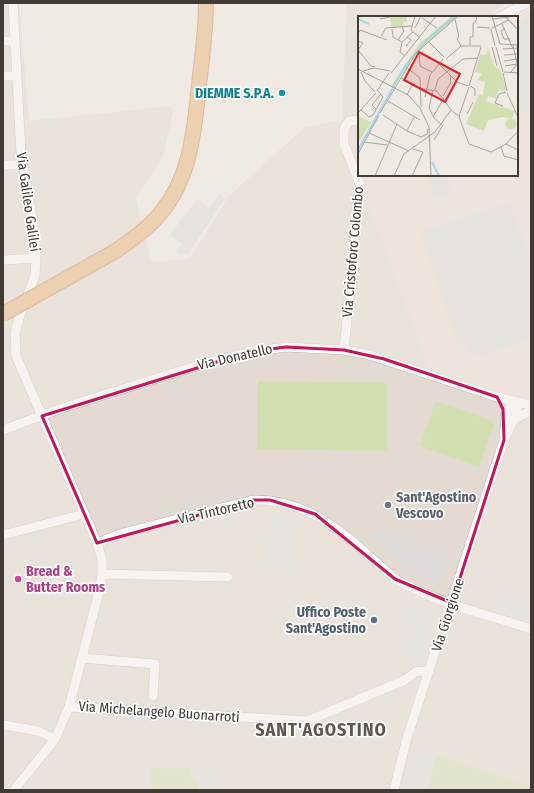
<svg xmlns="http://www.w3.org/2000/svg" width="534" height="793" viewBox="0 0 534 793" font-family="'Fira Sans Condensed',sans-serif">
  <rect width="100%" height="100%" fill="#efeae4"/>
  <path fill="#e3dbd2" d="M3,3H19L29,121L170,106L173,112L163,156L136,198L151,262L190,259L228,197L305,127L342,120L347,3H505L488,17H359V158L353,160L433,379L531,411V790H3Z"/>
  <path fill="#efded1" d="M531,9V410L433,378L379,234L354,160L359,158V175H517V17H513Z"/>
  <path fill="#d1dfb1" d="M258,381L387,383V451L257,449Z
    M436,401L495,422L479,467L420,446Z
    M436,755L531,786V790H428Z
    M151,768L191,769V779L198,780V790H151Z"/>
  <path fill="#dddbd9" d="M531,13V111L517,116V24Z
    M428,175H446L451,194L435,199Z
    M219,194L225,199L188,254L180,255L176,252L182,244L170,235L197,199L209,208Z
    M510,203L531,264V338L484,356H478L470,351L466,343L458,347L420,231Z
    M180,382L182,388L168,392L166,386Z
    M192,503L193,510L182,513L180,507Z
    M171,509L173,516L156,520L154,513Z
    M270,514L292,517V568H262Z
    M372,529L448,554L439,587L394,562L397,551L378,545L370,536Z
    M500,593L531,603V622L494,610Z
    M409,599L436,611L421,665L415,662L408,670L397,628Z
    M413,751L435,759L428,790H405Z
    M200,777H222V790H200Z"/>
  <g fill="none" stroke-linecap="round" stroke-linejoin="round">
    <g stroke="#bcb3ab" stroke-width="10">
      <path id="minor" d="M13,3L21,154L33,221L36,258L35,276L19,318L15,333L16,356L97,543L102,559V574L99,592L69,707L55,739L14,790
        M499,17L527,3
        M3,41H14
        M3,76H16
        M3,165H22
        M3,260L36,258
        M344,350L360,184L344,144V129L349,121L359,120
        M514,419L531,411
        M3,430L62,408L196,366L249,352L286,347L344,350L366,354L497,397L531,405
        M504,435L506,417L513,401
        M3,535L84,514
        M97,543L123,533L253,500C315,499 351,541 395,579C436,603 486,614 531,629
        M102,574L228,577
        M82,658L155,664L153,696
        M69,707L307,721L405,680L417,671L429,672
        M3,725L38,731L55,739
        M394,790L407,738L504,440L514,419L518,403"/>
    </g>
    <g stroke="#c88545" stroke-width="16">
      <path id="highway" d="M114,252C130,241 146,230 159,215C191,178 194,132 199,85C202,58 206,30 206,3"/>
    </g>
    <use href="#minor" stroke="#fff" stroke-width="9"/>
    <use href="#highway" stroke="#ebb273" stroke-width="14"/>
    <g stroke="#c88545" stroke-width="16" stroke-linecap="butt">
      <path id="highway-bridge" d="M3,314L114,252"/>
    </g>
    <use href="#highway-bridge" stroke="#ebb273" stroke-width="14"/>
  </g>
  <path d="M0 0H534V793H0ZM286,347L344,350L384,359L497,397L503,409L504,440L452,603L395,579L315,514L270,500H253L97,543L42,416L249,352Z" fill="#efeae4" fill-opacity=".55" fill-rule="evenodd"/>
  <path fill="none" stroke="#c2185b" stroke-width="3" stroke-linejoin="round" d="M286,347L344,350L384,359L497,397L503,409L504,440L452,603L395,579L315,514L270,500H253L97,543L42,416L249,352Z"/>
  <circle fill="#0f9aa8" stroke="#fff" stroke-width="1.5" cx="282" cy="93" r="4"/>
  <circle fill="#6b7280" stroke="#fff" stroke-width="1.5" cx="388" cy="505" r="4"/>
  <circle fill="#d1479c" stroke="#fff" stroke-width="1.5" cx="18" cy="579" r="4"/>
  <circle fill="#5c6f8a" stroke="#fff" stroke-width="1.5" cx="374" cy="620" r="4"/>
  <g text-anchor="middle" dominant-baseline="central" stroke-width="3.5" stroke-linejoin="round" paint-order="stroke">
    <g font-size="14" font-weight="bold" fill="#0d838f" stroke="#fff" text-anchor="end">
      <text x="274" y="93">DIEMME S.P.A.</text>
    </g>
    <g font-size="14" fill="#413a35" stroke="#fff">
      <text transform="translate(28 202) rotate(82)">Via Galileo Galilei</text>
      <text transform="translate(353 252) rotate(-85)">Via Cristoforo Colombo</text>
      <text transform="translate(235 357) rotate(-13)">Via Donatello</text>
      <text transform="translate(216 511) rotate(-13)">Via Tintoretto</text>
      <text transform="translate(448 615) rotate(-72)">Via Giorgione</text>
      <text transform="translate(159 712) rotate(4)">Via Michelangelo Buonarroti</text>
    </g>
    <g font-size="14" font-weight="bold" fill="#5b616d" stroke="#fff" text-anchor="start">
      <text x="396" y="497">Sant'Agostino<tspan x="396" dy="16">Vescovo</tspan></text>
    </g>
    <g font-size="14" font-weight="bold" fill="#b23c85" stroke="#fff" text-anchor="start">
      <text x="26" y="571">Bread &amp;<tspan x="26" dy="16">Butter Rooms</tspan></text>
    </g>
    <g font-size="14" font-weight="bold" fill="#4e5e75" stroke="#fff" text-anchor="end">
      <text x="366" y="612">Uffico Poste<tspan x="366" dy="16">Sant'Agostino</tspan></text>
    </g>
    <g font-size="18" font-weight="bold" letter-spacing="1" fill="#62574d" stroke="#fff">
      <text x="321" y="730">SANT'AGOSTINO</text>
    </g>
  </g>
  <g transform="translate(358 16)">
    <rect width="160" height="160" fill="#efeae4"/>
    <path d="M38,0L48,1L49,5L45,6L46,10L41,11L39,7L40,11L34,12L32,1ZM94,0H100L58,37L36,71L33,70L62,27ZM130,31L136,50L143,55L148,73L147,76L141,73L138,83L130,80L128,85L157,95L154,103L144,101L130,104L126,115L108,108L121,78L125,79L127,66L119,64L124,58L117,56L122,38L128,39ZM0,100L13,106L2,124L0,122ZM147.5 108a5.5 5.5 0 1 1 11 0a5.5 5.5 0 1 1-11 0Z" fill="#d1dfb1"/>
    <path fill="none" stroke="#a6d5e6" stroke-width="2" d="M0,3L11,8M0,134L47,50L70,23L97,0M74,146L81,160"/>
    <path fill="none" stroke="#a9a49e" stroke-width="1" d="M57,0L53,14L61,21M134,0L142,28L160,29M147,0L160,14M147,0L160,14M64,2L79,12M22,3L36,0M97,3L101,21L99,23L103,30M135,3L158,0M144,8L155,33M119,11L132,12M57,12L63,0M134,12L151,4M147,12L143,15L146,23H152M34,13L35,21L44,26M133,13L137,30M0,18L2,14L29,24M23,20L28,12L54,10M40,24L46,15L44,11M0,25L5,27L0,34L13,50L17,51M71,26L86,41M112,29V21H115V7L118,5L119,0M48,30L53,24L49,21M134,31L139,50M138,31L145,56M145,33L160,32M61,35L62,50L74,56M146,39L160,38M47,40L42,36L44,26L55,16M88,43L103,30H123M146,45L159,43M81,48L99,66L110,70M147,50L159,48M48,51L62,62L63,91M0,53L50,79L62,92L71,111L73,160M5,55L16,52L32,55M3,56L7,65L17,76M146,56L160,57M153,56L159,48L155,29M33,57L78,0M145,57L149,75M43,62L65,73L79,75L93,94L102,101M111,70L123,31M112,70L117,73V80M75,74L71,92L75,100M77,74L80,63L105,43L120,42M19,75L31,57M149,77L160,101M49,79L55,67M85,80L92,68L93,60M67,81L72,59L85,43M30,85L62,104M88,86L99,66M145,90L137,87L141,78L148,76M18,93L14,89L23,78M3,94L11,101L15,99L25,81L20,75M0,97L18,77M22,97L58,37L100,0M109,98L115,86M25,99L49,115M101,100L111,71M101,101L111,128L133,136L148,128L160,115M84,109L75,101L86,82M49,115L56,101M49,115L63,121L69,118L70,113M11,117L51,135M76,124L85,109M6,126L29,129M148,128L160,134M143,131L146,140L160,144M0,138L21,99M17,160L39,108M36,160L46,138L77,116L93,94M54,160L65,136L55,133"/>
    <path fill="#d62828" fill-opacity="0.15" stroke="#d62828" stroke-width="2" d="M61,36L102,58L87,86L46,64Z"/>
    <rect width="160" height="160" fill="none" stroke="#413a35" stroke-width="2"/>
  </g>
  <rect width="534" height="793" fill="none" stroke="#413a35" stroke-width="8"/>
</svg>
